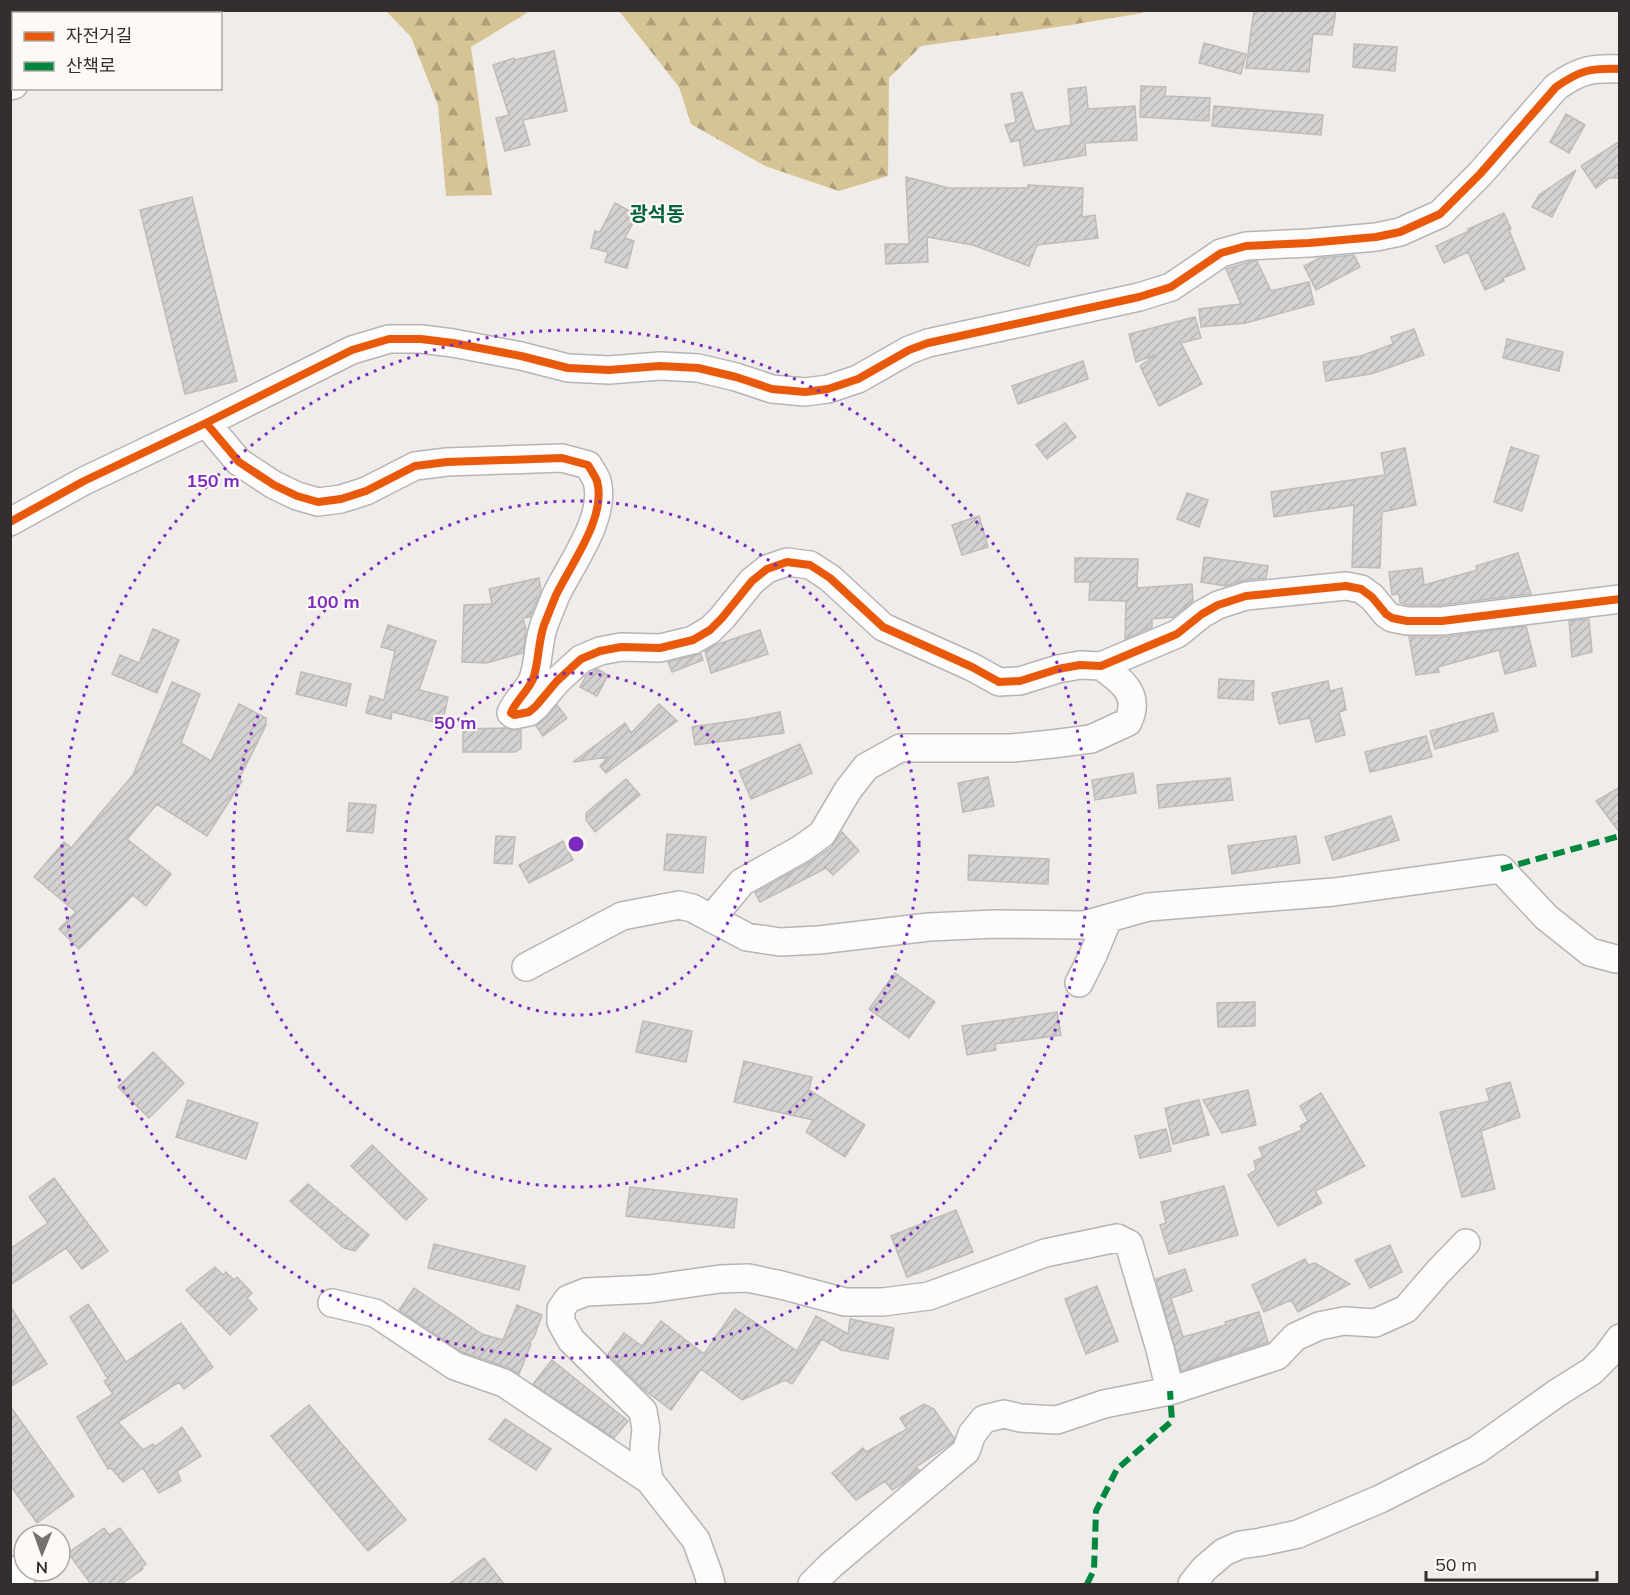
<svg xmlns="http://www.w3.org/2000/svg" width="1630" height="1595" viewBox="0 0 1630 1595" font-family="Mulish,'Noto Sans KR',sans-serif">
  <defs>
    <pattern id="forest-firs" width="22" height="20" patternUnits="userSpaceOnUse" patternTransform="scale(1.5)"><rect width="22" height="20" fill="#d7c494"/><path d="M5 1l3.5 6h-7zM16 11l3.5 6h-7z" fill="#afa079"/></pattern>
    <pattern id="building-hatch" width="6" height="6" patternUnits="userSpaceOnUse" patternTransform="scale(1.5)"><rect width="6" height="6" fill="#d4d2d0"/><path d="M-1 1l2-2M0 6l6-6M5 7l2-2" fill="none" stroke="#b6b5b3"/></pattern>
  </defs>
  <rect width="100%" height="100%" fill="#f0ecea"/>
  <path fill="url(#forest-firs)" d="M1142,10L1143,13L1064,26L921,46L889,78L888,176L839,191L765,166L691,124L679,87L619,11Z
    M386,11H530L471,47L492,195L446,196L438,105L411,37Z"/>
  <path fill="url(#building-hatch)" stroke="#bebcba" stroke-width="1.5" d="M1254,10H1336L1332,35L1313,34L1309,72L1246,68Z
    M1204,43L1246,54L1241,74L1199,63Z
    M1354,44L1397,47L1395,71L1353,67Z
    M554,51L567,111L523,120L530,145L505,151L496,118L509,115L493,65L514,58L515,60Z
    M1141,86L1166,87L1165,96L1210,98L1209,121L1140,117Z
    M1086,87L1088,109L1135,106L1137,140L1085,143L1086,155L1024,166L1019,140L1011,142L1005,125L1016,122L1011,94L1022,92L1035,131L1071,125L1068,89Z
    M1214,106L1323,115L1321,135L1212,126Z
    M1566,114L1585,125L1569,153L1550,142Z
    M1620,141V178H1609L1596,188L1581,166Z
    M1576,170L1552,217L1532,207L1539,195Z
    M906,177L949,188H1028V185L1083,188L1082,217L1095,215L1098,238L1037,245L1029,266L973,245L927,237L928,262L886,264L885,244H909Z
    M192,197L237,381L185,394L140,210Z
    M615,203L637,215L625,238L634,241L627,268L605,262L608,252L591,248L595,231L600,232Z
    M1504,213L1511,229L1509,230L1525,269L1503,278L1504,281L1485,290L1468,252L1444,263L1436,246L1469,231L1468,229Z
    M1354,255L1360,267L1316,290L1304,266L1320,258Z
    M1257,261L1271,291L1309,282L1314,304L1246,323L1201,327L1199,309L1241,304L1226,269L1249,262Z
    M1195,317L1201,338L1181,343L1202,384L1159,406L1140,366L1155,355L1136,362L1129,334Z
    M1414,329L1424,355L1371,374L1326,381L1323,362L1361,356L1393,344L1391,337Z
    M1507,339L1563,352L1559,371L1503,358Z
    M1083,361L1088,379L1018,404L1012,386Z
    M1065,423L1076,437L1047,459L1036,445Z
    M1511,447L1539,456L1522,511L1494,502Z
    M1405,448L1416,505L1382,512L1380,568L1352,567L1354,505L1274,517L1271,492L1385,475L1381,453Z
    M1187,493L1208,500L1199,527L1177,519Z
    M979,516L988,547L962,555L952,525Z
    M1518,553L1531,594L1441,605H1409L1400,603L1399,594L1392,595L1389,572L1422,568L1424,585L1477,570L1476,566Z
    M1204,557L1268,566L1266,578L1244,580L1226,586L1201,582Z
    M1075,558L1138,559L1137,588L1192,584L1193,601L1173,617L1152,619V627L1125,639L1126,601L1089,600L1090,582H1075Z
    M539,578L541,590L530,617L523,618L526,630L523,653L486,663L462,662L464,605L492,604L489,589Z
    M1589,619L1592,652L1572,657L1569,621Z
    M388,625L436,641L419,690L448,697L442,724L392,712L391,719L366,713L370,696L384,700L395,651L381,647Z
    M1526,626L1536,666L1505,674L1499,650L1438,667L1439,672L1416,675L1409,637H1444Z
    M153,629L179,640L157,693L112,674L120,655L139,663Z
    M760,630L768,654L711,673L705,651L715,645Z
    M701,654L703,660L672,672L668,662Z
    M597,669L608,675L597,696L580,687L586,676Z
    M301,672L351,684L346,706L296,694Z
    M1219,679L1254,681L1253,700L1218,698Z
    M1328,681L1330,691L1342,688L1346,710L1339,712L1345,735L1316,742L1310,718L1279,724L1272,693Z
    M172,682L200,694L181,743L211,761L239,704L266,718V725L239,779L242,781L207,836L157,804L127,839L171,874L146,906L133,895L79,949L59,929L76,912L34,877L64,842L71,848L133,775Z
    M659,704L677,721L606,773L600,766L608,757L573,762L625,723L631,733Z
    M557,705L567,718L543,736L536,726L546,718Z
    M780,712L784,733L695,745L692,727L747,719Z
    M1493,713L1498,731L1435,749L1430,731Z
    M506,728L511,730H521V748L515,752H463V729Z
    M1426,736L1432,757L1370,772L1365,752Z
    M800,744L812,773L751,799L739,771Z
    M1133,773L1136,793L1095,800L1092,780Z
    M988,777L994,806L963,812L958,783Z
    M1230,778L1233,800L1159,808L1157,785Z
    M626,779L640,795L595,832L586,820V813Z
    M1620,787V833L1596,801Z
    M349,803L376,805L373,833L347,831Z
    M1391,816L1399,840L1333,860L1325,837Z
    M842,832L859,851L833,875L826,868L760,902L755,893L810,862L832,847Z
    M667,834L706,837L703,873L664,870Z
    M496,836L515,837L512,864L494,863Z
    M1296,836L1300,863L1232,874L1228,846Z
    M563,841L573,860L529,883L519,865Z
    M969,855L1049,859L1048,884L968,880Z
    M895,973L935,1002L909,1038L869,1009Z
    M1255,1002V1026L1218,1027L1217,1003Z
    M1057,1012L1061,1035L995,1044L996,1050L967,1055L962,1026Z
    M643,1021L692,1031L686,1062L636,1052Z
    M153,1052L184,1083L149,1118L118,1087Z
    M744,1061L812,1077L809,1090L865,1125L845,1157L806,1132L813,1120L734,1102Z
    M1510,1082L1520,1117L1481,1131L1495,1189L1462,1197L1440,1112L1490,1101L1486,1089Z
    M1248,1090L1256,1125L1222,1133L1203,1100Z
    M1321,1093L1365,1166L1315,1191L1322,1203L1278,1226L1248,1175L1256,1170L1254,1161L1263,1157L1259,1148L1302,1130L1300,1126L1308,1121L1300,1106Z
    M188,1100L258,1123L246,1159L176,1137Z
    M1199,1100L1209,1135L1173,1144L1165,1108Z
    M1166,1129L1171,1151L1140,1158L1135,1136Z
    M372,1145L427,1199L406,1220L351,1166Z
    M54,1178L108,1251L82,1269L66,1248L10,1285V1249L48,1223L29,1197Z
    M308,1184L369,1235L355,1251L344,1248L290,1201Z
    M1224,1186L1238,1235L1169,1254L1160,1225L1166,1223L1161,1202Z
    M630,1187L737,1199L734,1228L626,1216Z
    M956,1210L973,1252L907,1277L891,1236Z
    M434,1244L525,1266L519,1290L428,1268Z
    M1390,1245L1402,1272L1370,1288L1355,1260Z
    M1305,1259L1308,1265L1315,1263L1350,1284L1298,1312L1291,1300L1264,1312L1252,1285Z
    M215,1267L223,1275L226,1272L234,1280L237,1277L252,1293L247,1298L257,1309L230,1335L186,1290Z
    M1185,1269L1192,1291L1171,1298L1183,1337L1226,1325L1225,1322L1259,1312L1268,1342L1181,1371L1156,1279Z
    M1097,1286L1118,1341L1086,1354L1065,1299Z
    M414,1288L482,1334L503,1340L517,1305L542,1315L534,1337L529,1343L531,1344L519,1374L509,1368L462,1352L399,1310Z
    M88,1304L126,1362L181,1323L213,1367L184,1389L179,1382L118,1422L143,1450L153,1444L154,1447L182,1427L201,1456L177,1471L181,1481L159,1493L143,1468L123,1482L111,1468L108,1469L77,1417L113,1394L104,1381L108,1379L70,1317Z
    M10,1306L47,1364L10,1387Z
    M735,1309L797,1351L816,1316L848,1334L850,1319L894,1328L888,1359L841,1350L822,1339L792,1384L785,1380L742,1400L701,1369L671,1410L643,1389L608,1354L624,1333L642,1346L661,1321L704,1354Z
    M552,1360L628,1421L614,1438L533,1384Z
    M924,1404L934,1409L954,1438L953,1442L916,1467L919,1470L902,1484L892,1490L885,1481L856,1500L832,1473L863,1448L866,1452L907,1429L900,1418Z
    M309,1405L406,1520L368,1551L271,1436Z
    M10,1406L74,1496L37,1523L10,1485Z
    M505,1419L551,1449L536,1470L489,1439Z
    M104,1528L109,1535L120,1528L146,1564L142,1567L143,1569L121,1584H91L68,1553Z
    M484,1558L504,1584H449Z"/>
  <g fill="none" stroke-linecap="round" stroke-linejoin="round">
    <g stroke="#b8b4b3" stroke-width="30">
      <path id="minor" d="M10,86L14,85
        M206,423L239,462L274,485L297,496L318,502L341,499L366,491L415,466L447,462L562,458L588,465C591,470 595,476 597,481C607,517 571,564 556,595C552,605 548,615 544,625C538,642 539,662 533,679C528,691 515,702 511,713L514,715L529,712L536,706L557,681L581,659L600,651L621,647L660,648L693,640L710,630L722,618L752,581L767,569L787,562L810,565L830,578L883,627L972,667L999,682L1020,681L1058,669L1080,665L1101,666L1177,634L1202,614L1218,605L1246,596L1346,586L1361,589L1372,597L1386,614L1392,618L1407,621H1442L1620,599
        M10,522L84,481L206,423L352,350L389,339H421L453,343L521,356L568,368L609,370L660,366L698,368L736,377L772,389L805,392L828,389L858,379L909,350L928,343L1139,297L1171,287L1221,253L1246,246L1309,243L1376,237L1400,232L1440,214L1480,174L1556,87C1580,70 1591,68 1620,69
        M717,921L720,908L742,882L801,849L822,834L848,790L866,767L900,748H1012L1052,744L1091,739L1128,722C1141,694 1122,681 1101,666
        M526,967L622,916L679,905L692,908L747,937L780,942L819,940L929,927L995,924L1084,925L1148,907L1334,892L1501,869L1546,917L1590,952L1616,959H1620
        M1079,983L1093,955L1108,919
        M332,1303L375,1313L455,1366L504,1383L649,1480
        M1170,1391L1277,1356L1295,1337L1319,1326L1344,1321L1375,1323L1406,1309L1438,1272L1466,1243
        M711,1584L708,1573L696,1540L649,1480L644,1448L646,1429L643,1411L571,1340L561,1322V1309L568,1299L586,1292L650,1289L720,1279L748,1278L781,1285L845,1302H883L929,1296L1045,1253L1117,1238L1129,1244L1160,1349L1170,1391L1104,1404L1057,1420L1020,1418L1004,1414L984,1419L972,1434L966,1451L831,1565L812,1584
        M1192,1584L1205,1568L1224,1552L1240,1545L1261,1542L1298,1534L1380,1499L1477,1450L1557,1393L1592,1371L1606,1357L1620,1338"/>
    </g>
    <g stroke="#b8b4b3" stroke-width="36">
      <path id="highway" d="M10,1573L18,1584"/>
    </g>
    <use href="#minor" stroke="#fdfcfc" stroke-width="27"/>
    <use href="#highway" stroke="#fdfcfc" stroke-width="33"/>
    <path stroke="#00873e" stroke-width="6" stroke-dasharray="12 6" stroke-linecap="butt" d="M1501,869L1620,836
      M1087,1584L1094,1570L1096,1511L1117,1469L1172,1421L1170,1391"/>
    <g stroke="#fef9f7" stroke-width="11">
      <path id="cycleway" d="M206,423L239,462L274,485L297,496L318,502L341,499L366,491L415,466L447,462L562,458L588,465C591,470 595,476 597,481C607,517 571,564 556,595C552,605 548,615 544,625C538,642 539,662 533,679C528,691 515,702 511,713L514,715L529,712L536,706L557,681L581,659L600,651L621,647L660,648L693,640L710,630L722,618L752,581L767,569L787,562L810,565L830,578L883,627L972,667L999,682L1020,681L1058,669L1080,665L1101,666L1177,634L1202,614L1218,605L1246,596L1346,586L1361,589L1372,597L1386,614L1392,618L1407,621H1442L1620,599
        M10,522L84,481L206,423L352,350L389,339H421L453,343L521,356L568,368L609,370L660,366L698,368L736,377L772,389L805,392L828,389L858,379L909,350L928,343L1139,297L1171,287L1221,253L1246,246L1309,243L1376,237L1400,232L1440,214L1480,174L1556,87C1580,70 1591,68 1620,69"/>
    </g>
    <use href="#cycleway" stroke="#e8590c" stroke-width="8"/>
  </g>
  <g fill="none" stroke="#7b2cbf" stroke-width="3" stroke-dasharray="3 6">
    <circle cx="576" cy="844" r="171"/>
    <circle cx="576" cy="844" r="343"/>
    <circle cx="576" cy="844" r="514"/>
  </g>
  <g text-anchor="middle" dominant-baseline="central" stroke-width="4.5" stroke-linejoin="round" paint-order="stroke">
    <g font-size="20" font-weight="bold" fill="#05633e" stroke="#fef9f7">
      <text x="657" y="213">광석동</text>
    </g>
  </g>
  <circle cx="576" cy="844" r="9" fill="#7b2cbf" stroke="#fef9f7" stroke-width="3"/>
  <g font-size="18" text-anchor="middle" font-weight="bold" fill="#7b2cbf" stroke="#fef9f7" stroke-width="4.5" stroke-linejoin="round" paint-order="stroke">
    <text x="213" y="487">150 m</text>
    <text x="333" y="608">100 m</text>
    <text x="455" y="729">50 m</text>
  </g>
  <rect width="1630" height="1595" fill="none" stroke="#322f2e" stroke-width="24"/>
  <rect x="12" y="12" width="210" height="78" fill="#fef9f7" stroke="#aca8a7" stroke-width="1.5"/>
  <rect x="24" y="32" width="30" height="9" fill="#e8590c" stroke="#aca8a7" stroke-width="1.5"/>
  <text x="66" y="42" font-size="18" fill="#322f2e">자전거길</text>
  <rect x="24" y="62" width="30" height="9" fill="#00873e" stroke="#aca8a7" stroke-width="1.5"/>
  <text x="66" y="72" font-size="18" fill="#322f2e">산책로</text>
  <g transform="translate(42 1553) rotate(181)"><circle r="28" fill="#fef9f7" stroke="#aca8a7" stroke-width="1.5"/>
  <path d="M0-4.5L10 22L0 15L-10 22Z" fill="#747170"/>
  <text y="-9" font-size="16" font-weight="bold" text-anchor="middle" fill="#322f2e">N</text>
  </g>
  <path d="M1426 1571v9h171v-9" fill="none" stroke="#322f2e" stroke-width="3"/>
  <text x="1435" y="1571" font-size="18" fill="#322f2e" stroke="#fef9f7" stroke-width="4.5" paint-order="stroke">50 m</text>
</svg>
